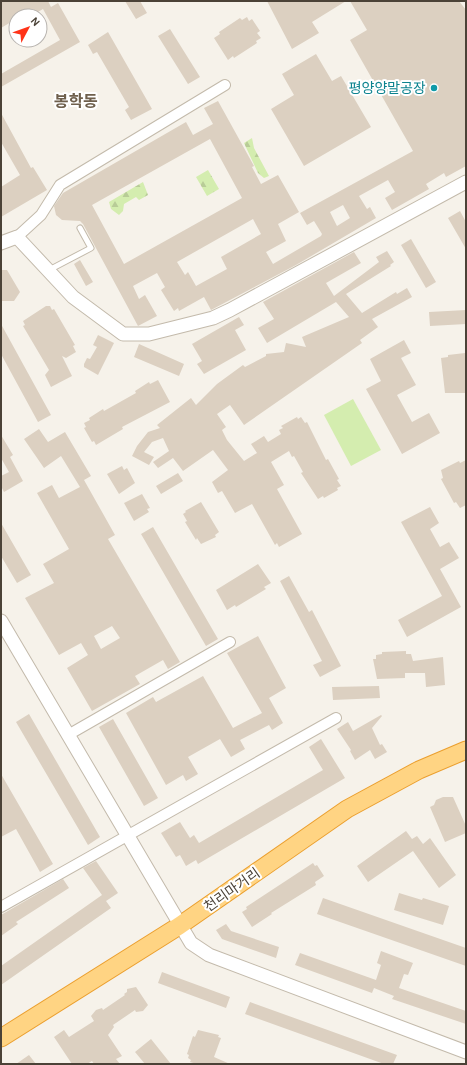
<svg xmlns="http://www.w3.org/2000/svg" width="467" height="1065" viewBox="0 0 467 1065" font-family="Karla,'Noto Sans KR',sans-serif">
  <defs>
    <pattern id="forest-firs" width="22" height="20" patternUnits="userSpaceOnUse"><rect width="22" height="20" fill="#d4edaf"/><path d="M5 1l3.5 6h-7zM16 11l3.5 6h-7z" fill="#b8cc97"/></pattern>
  </defs>
  <rect width="100%" height="100%" fill="#f6f2ea"/>
  <path fill="#d4edaf" d="M353,399L381,450L351,466L324,415Z"/>
  <path fill="url(#forest-firs)" d="M252,138L254,148L269,176L264,178L258,173L244,143Z
    M208,170L219,189L207,196L196,177Z
    M143,182L148,195L139,200L136,197L124,204L123,211L119,215L111,209L109,202Z"/>
  <path fill="#dcd0c1" fill-rule="evenodd" d="M1,1H48L51,7L58,3L80,42L1,87V74L60,40L43,9L31,16H16V19L1,28Z
    M125,1H140L147,13L136,19Z
    M267,1H346L312,22L319,33L292,49Z
    M350,1H459L466,10V166L446,177L444,173L426,184L429,189L392,210L385,198L395,192L388,180L359,196L367,209L370,207L376,218L296,265L211,310L204,297L179,311L178,308L174,311L161,290L165,287L157,273L133,286L139,299L145,295L157,316L138,326L83,224L80,221L62,220L56,215L54,206L63,193L186,122L193,135L213,124L204,108L218,101L254,166L252,167L261,184L278,175L299,212L278,224L286,241L266,252L273,264L321,236L322,234L314,221L307,225L300,213L413,151L350,40L367,30ZM210,139L242,198L124,264L92,205ZM343,205L350,218L337,226L330,212ZM253,219L261,234L221,257L227,269L196,286L188,272L185,275L177,262Z
    M247,17L249,21L252,19L260,31L257,33L261,38L256,41L257,43L234,58L233,56L228,60L214,38L220,34L219,32L240,18L242,20Z
    M170,29L200,77L188,84L158,36Z
    M108,32L152,109L131,120L125,110L129,107L97,52L93,54L88,45Z
    M316,54L332,81L341,76L371,127L304,166L271,109L294,95L282,74Z
    M1,113L31,168L33,167L47,190L1,217V187L20,175L1,142Z
    M460,211L466,222V249L448,218Z
    M411,239L436,282L426,288L401,245Z
    M387,251L394,262L390,265L391,266L346,294L362,313L396,292L397,294L407,288L412,297L372,319L378,327L360,340L362,343L244,425L230,405L217,414L226,427L222,430L227,440L244,461L257,453L251,444L264,436L268,442L281,434L279,430L283,428L281,426L297,417L298,419L301,417L305,423L307,422L326,460L328,459L339,479L337,480L341,486L337,488L338,490L324,498L323,496L318,499L301,473L303,472L294,456L292,457L289,451L271,462L284,485L277,489L302,534L279,547L277,543L275,545L252,504L235,513L222,491L218,493L212,482L228,470L213,450L183,471L173,458L158,468L153,462L169,451L163,438L152,442L144,452L154,457L149,465L132,456L137,446L148,432L160,428L157,425L191,398L196,405L217,384L243,365L245,367L266,356V354L284,352L286,343L306,347L302,337L349,317L336,302L267,343L258,328L274,319L263,302L354,252L361,263L326,283L334,296L379,262L376,257Z
    M80,260L93,282L86,286L74,264Z
    M1,270H7L20,292L14,301H1Z
    M46,306H50L52,310L54,309L75,345L73,346L76,352L66,358L62,356L72,376L51,387L45,375L49,370L23,326L25,325L23,321Z
    M466,310V324L430,326L429,312Z
    M239,317L244,325L235,330L246,350L204,374L197,364L202,361L192,344Z
    M1,324L51,415L38,422L1,354Z
    M98,335L114,343L98,375L84,367V364L87,358L90,359L97,347L93,345Z
    M404,340L411,353L401,358L416,385L397,395L412,422L429,413L440,433L402,454L366,389L381,381L370,359Z
    M139,344L184,364L179,376L134,357Z
    M465,353L466,393H445L441,358L448,357V355Z
    M158,380L170,402L122,427L123,429L96,445L94,441L92,442L84,428L86,427L84,423L90,420L89,418L103,409L104,411L136,393L135,391L149,382L150,384Z
    M39,429L48,442L65,432L91,476L84,480L115,535L108,539L180,662L168,669L163,660L135,676L140,684L92,711L67,668L88,655L81,643L59,655L25,598L54,583L43,564L69,549L37,493L52,485L59,498L80,487L61,456L44,468L24,439ZM112,626L120,638L101,649L94,636Z
    M1,435L13,455L10,457L23,481L4,492L1,486V476L9,472L1,458Z
    M466,460V505L460,508L456,502L454,503L441,479L443,478L441,470L459,461L460,463Z
    M122,466L124,470L127,468L135,483L119,494L107,474Z
    M178,473L183,481L161,494L156,486Z
    M142,494L150,508L147,509L149,512L134,521L124,503Z
    M201,502L219,532L215,535L216,537L201,544L197,538L196,540L185,522L187,521L183,514L186,512L185,511Z
    M430,507L439,523L430,529L440,547L449,542L459,558L440,569L461,607L407,637L398,620L442,596L401,522Z
    M1,523L31,575L17,583L1,556Z
    M153,527L218,639L206,646L141,534Z
    M258,564L271,583L264,587L266,589L236,607L235,605L227,610L216,590Z
    M289,576L309,612L312,610L341,666L320,677L313,665L322,661L280,581Z
    M258,636L286,688L269,698L283,723L272,730L269,725L240,740L245,749L231,757L220,739L188,757L198,774L186,781L183,775L166,785L126,713L153,697L156,702L203,676L233,728L262,713L227,653Z
    M406,651V654H411L413,661L443,657L445,685L426,687L425,673H405V678L377,679L373,659H376V655L382,654V652Z
    M379,686L380,698L333,700L332,687Z
    M29,714L100,837L88,845L16,722Z
    M381,715L382,716L372,728L380,745L382,744L387,752L375,759L370,750L355,760L350,751L351,750L337,729L348,722L353,731Z
    M113,719L158,798L144,806L99,727Z
    M321,739L345,778L198,864L196,860L186,866L180,855L176,857L161,833L180,822L190,838L194,835L199,843L323,770L309,747Z
    M1,774L53,864L40,872L16,829L1,837Z
    M443,797H453L466,826V833L445,842L430,807L434,805L436,800Z
    M406,831L412,839L417,836L423,844L430,838L456,875L439,888L413,851L368,882L357,866Z
    M96,861L118,893L106,901L111,908L1,985V966L102,895L83,868Z
    M313,863L315,866L317,865L324,876L315,882L316,885L271,913L272,914L252,927L242,912L247,909L246,907Z
    M63,879L69,888L16,922L18,924L1,936V915Z
    M399,893L422,900L423,898L449,906L443,925L394,910Z
    M323,898L466,948V966L317,914Z
    M226,924L231,931L279,947L276,958L222,939L216,930Z
    M381,951L413,963L408,975L404,974L399,988L466,1011V1024L392,999L394,996L374,988L372,993L295,965L300,953L376,980L381,965L377,963Z
    M162,972L230,997L226,1008L158,983Z
    M136,987L148,1005L143,1011L136,1012L135,1010L113,1025L114,1027L108,1035L122,1056L116,1059L120,1064H94L92,1061L87,1064H72L54,1037L64,1030L69,1037L94,1021L91,1016L96,1010L102,1008L103,1010L125,995L124,994L127,992V989Z
    M250,1002L397,1055L393,1064H384L245,1014Z
    M198,1030L219,1035L218,1037L221,1038L214,1057L230,1064H197L190,1062L191,1060L188,1058L189,1055L187,1054L193,1036L195,1037Z
    M151,1039L171,1064H145L135,1052Z
    M29,1055L36,1064H16Z"/>
  <g fill="none" stroke-linecap="round" stroke-linejoin="round">
    <g stroke="#c3baab" stroke-width="7">
      <path id="service" d="M49,270L91,248L80,228"/>
    </g>
    <g stroke="#c3baab" stroke-width="12">
      <path id="minor" d="M17,237L41,215L60,185L225,85
        M68,735L230,642
        M1,907L336,718"/>
    </g>
    <g stroke="#c3baab" stroke-width="15">
      <path id="tertiary" d="M1,243L17,237L73,297L123,334H149L213,318L230,310L466,182
        M1,621L191,943L209,955L466,1052"/>
    </g>
    <g stroke="#eb9f2e" stroke-width="19">
      <path id="trunk" d="M1,1038L179,926L347,809L419,770L466,750"/>
    </g>
    <use href="#service" stroke="#fff" stroke-width="5"/>
    <use href="#minor" stroke="#fff" stroke-width="10"/>
    <use href="#tertiary" stroke="#fff" stroke-width="13"/>
    <use href="#trunk" stroke="#ffd483" stroke-width="17"/>
  </g>
  <circle fill="#0f9aa8" stroke="#fff" stroke-width="1.5" cx="434" cy="88" r="4"/>
  <g text-anchor="middle" dominant-baseline="central" stroke-width="4" stroke-linejoin="round" paint-order="stroke">
    <g font-size="14" fill="#0d838f" stroke="#fff" text-anchor="end">
      <text x="426" y="88">평양양말공장</text>
    </g>
    <g font-size="14" fill="#4b4237" stroke="#fff">
      <text transform="translate(232 890) rotate(-35)">천리마거리</text>
    </g>
    <g font-size="16" font-weight="bold" fill="#6f604d" stroke="#fff">
      <text x="76" y="101">봉학동</text>
    </g>
  </g>
  <rect width="467" height="1065" fill="none" stroke="#4b4237" stroke-width="4"/>
  <g transform="translate(28 28) rotate(49)"><circle r="19" fill="#ffffff" stroke="#b7b3af"/>
  <path d="M0-3L7 15L0 10L-7 15Z" fill="#ff3318"/>
  <text y="-6" font-size="11" font-weight="bold" text-anchor="middle" fill="#4b4237">N</text>
  </g>
</svg>
